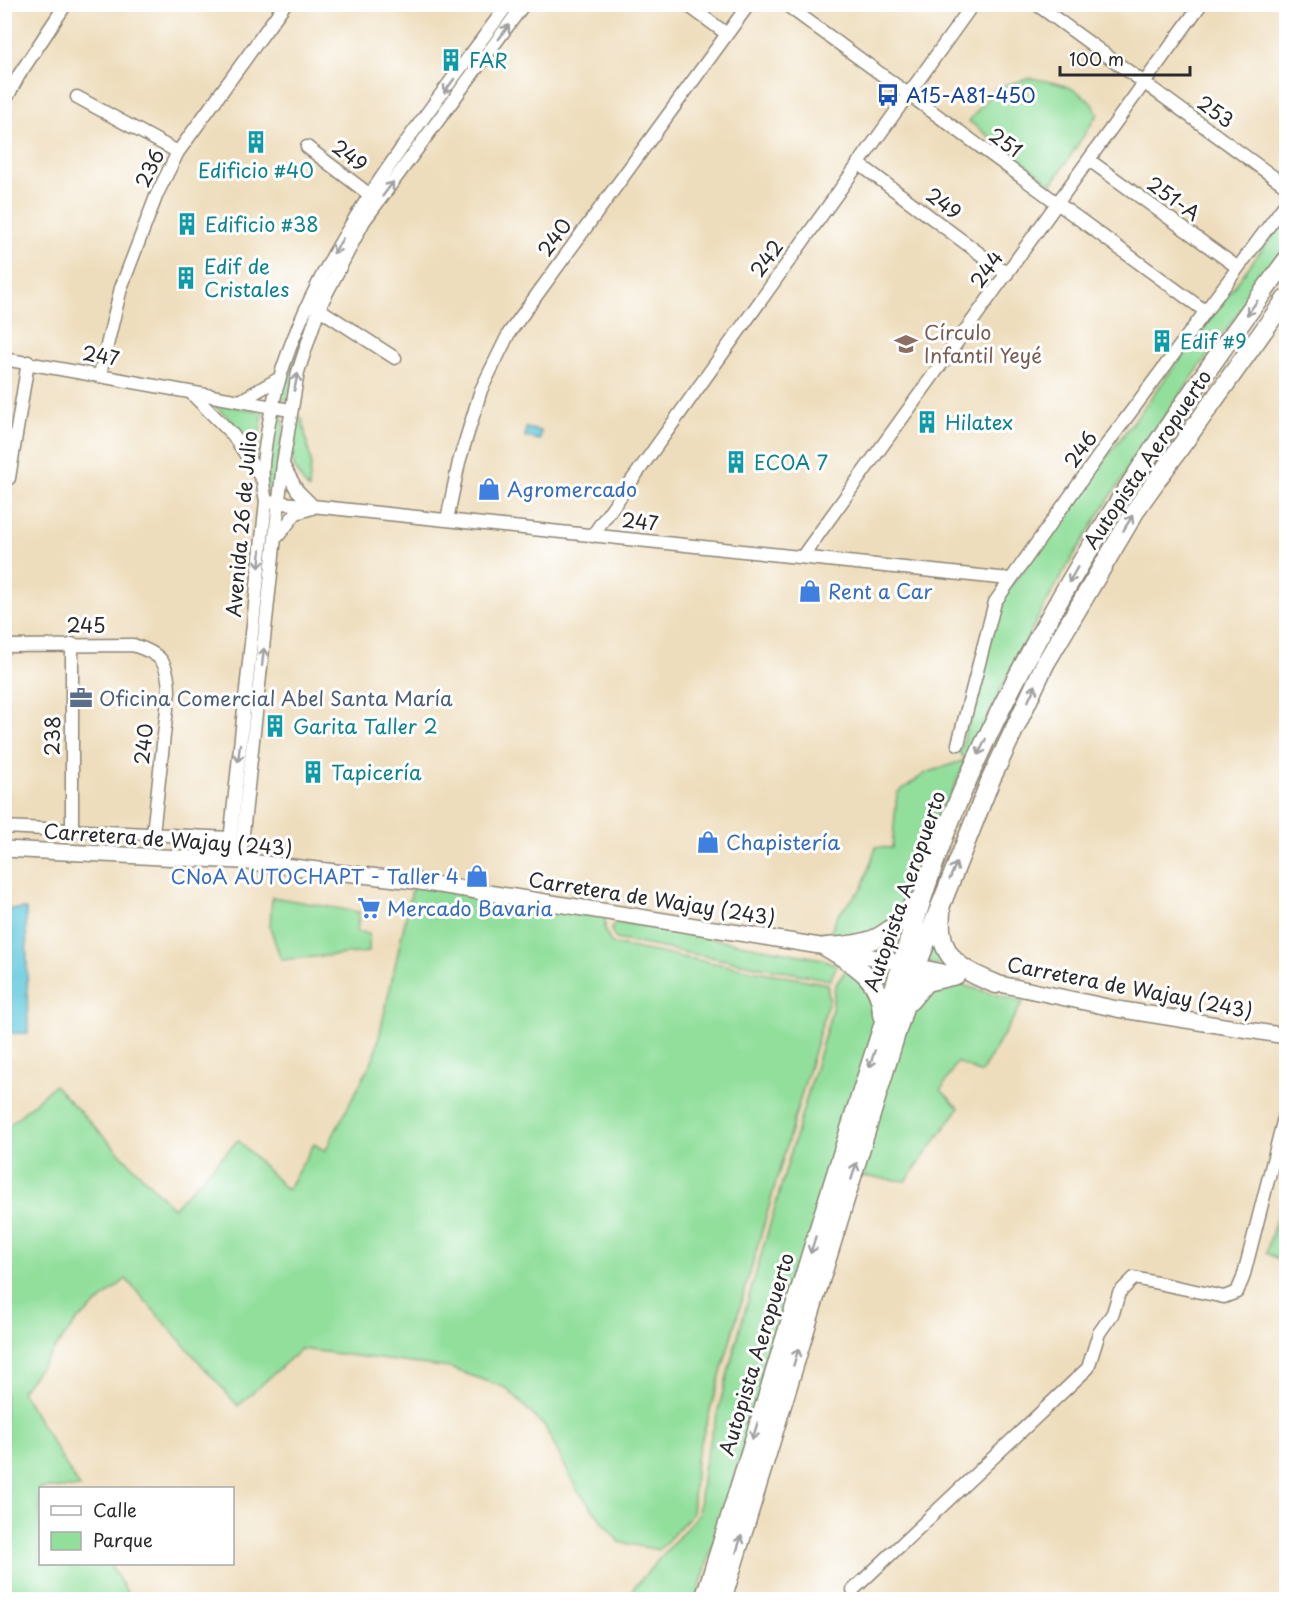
<svg xmlns="http://www.w3.org/2000/svg" width="1291" height="1604" viewBox="0 0 1291 1604" font-family="'Playpen Sans',sans-serif">
  <rect width="100%" height="100%" fill="#fff"/>
  <filter id="ink" filterUnits="userSpaceOnUse"><feTurbulence type="fractalNoise" baseFrequency=".0167" numOctaves="2"/><feDisplacementMap in="SourceGraphic" scale="12" xChannelSelector="R" yChannelSelector="G"/><feConvolveMatrix kernelMatrix="1 2 1 2 8 2 1 2 1" color-interpolation-filters="sRGB"/></filter>
  <filter id="wash" filterUnits="userSpaceOnUse"><feTurbulence type="fractalNoise" baseFrequency=".008" numOctaves="4" result="noise"/><feDisplacementMap in="SourceGraphic" scale="24" xChannelSelector="R" yChannelSelector="G"/><feGaussianBlur stdDeviation="1.35" result="paint"/><feColorMatrix in="noise" values="0 0 0 0 0 0 0 0 0 0 0 0 0 0 0 0 0 1.4 0 .05"/><feComposite in="paint" operator="in"/></filter>
  <g filter="url(#wash)">
    <rect width="100%" height="100%" fill="#eeddbc"/>
    <path fill="#92df9c" stroke="#5e8564" stroke-width="1.5" d="M1031,78C1059,83 1085,87 1098,114L1052,184L969,121L997,87Z
      M1286,217V246C1194,376 1096,504 1023,646C992,705 963,765 937,826C928,846 910,898 898,912C869,947 839,942 800,933L831,932L837,916L862,888L876,847L892,848L897,793L926,773L965,760L960,753L999,608L1010,587Z
      M298,355L288,399L283,400L279,397Z
      M210,402L263,412L257,457L231,420Z
      M280,415L284,421L274,494L268,493L266,482L274,417Z
      M298,417L302,418L311,462L309,489C284,462 292,450 298,417Z
      M414,881L605,912V931L612,944L827,984L829,999L696,1459L692,1514L659,1550L619,1542L576,1488L545,1427L506,1388L450,1368L301,1349L238,1406L126,1279L77,1321L21,1391L80,1488H40V1564H110L131,1599H5L4,1130L54,1085L173,1208L238,1140L287,1190L314,1144L325,1151L375,1055Z
      M272,897L359,912L357,932L369,933V952L281,960L270,927Z
      M912,914L898,956L861,948Z
      M616,921L822,959L837,965L830,980L616,939L611,930Z
      M936,937L954,968L925,962Z
      M861,960L893,967L886,993Z
      M846,970L866,978L878,1021L696,1599L623,1600L698,1515L704,1464L740,1328L832,1010L835,986Z
      M955,983L1023,1002L981,1073L957,1062L941,1090L959,1108L906,1181L859,1176L909,1012L936,984Z
      M1286,1186V1263L1266,1253Z"/>
    <path fill="#60c8dc" stroke="#467a84" stroke-width="1.5" d="M526,428L541,431L540,440L525,437Z
      M4,909H26L28,1033H5Z"/>
  </g>
  <g filter="url(#ink)">
    <g fill="none" stroke-linecap="round" stroke-linejoin="round">
      <g stroke="#8c8474" stroke-width="15">
        <path id="minor" d="M686,4L727,34
          M785,4L1205,311
          M1036,4L1286,186
          M77,97L178,152
          M4,103L19,75L66,4
          M307,147L370,195
          M1089,160L1237,267
          M858,163L1007,274
          M313,305L395,358
          M4,359L290,410
          M100,374L121,288L157,194L178,152L285,4
          M191,393L233,435L261,478
          M240,401L280,378
          M283,465L297,490L314,507
          M4,479L9,478L28,362
          M274,502L1009,579
          M447,520L459,462L481,390L509,333L749,4
          M278,536L296,513L312,508
          M592,536L973,4
          M802,557L1201,4
          M72,644V829
          M4,646L133,645C161,654 168,661 169,691L153,833
          M958,744L995,602L1107,444L1286,203
          M4,827L230,838
          M228,860L266,501C260,474 263,461 267,434C291,275 416,131 508,4
          M240,861L283,463L298,372L319,308L364,221L524,4
          M853,1590L1088,1368L1099,1333L1113,1313L1119,1293L1134,1278L1224,1297L1237,1292L1243,1278L1286,1110"/>
      </g>
      <g stroke="#8c8474" stroke-width="18">
        <path id="major" d="M4,849L240,861L414,881L826,947L956,975
          M986,981L1117,1009L1286,1036"/>
      </g>
      <g stroke="#8c8474" stroke-width="21">
        <path id="highway" d="M941,912C937,957 959,969 996,984
          M826,947C870,945 889,939 915,902
          M826,947C854,964 882,978 882,1015
          M910,1001L926,982L956,975
          M704,1600C764,1412 819,1222 880,1035C906,952 928,869 963,790C1046,599 1163,428 1286,261
          M722,1600L917,965L991,779L1045,664L1139,505L1286,299"/>
      </g>
      <use href="#minor" stroke="#fff" stroke-width="12"/>
      <use href="#major" stroke="#fff" stroke-width="15"/>
      <use href="#highway" stroke="#fff" stroke-width="18"/>
    </g>
    <defs><path id="oneway-shaft" d="M-6 0H5M1.5-3L5.5 0L1.5 3" fill="none" stroke-width="1.6" stroke-linecap="round" stroke-linejoin="round" transform="scale(1.5)"/></defs>
    <g stroke="#a0a0a0">
      <use href="#oneway-shaft" transform="translate(504 32) rotate(-54)"/>
      <use href="#oneway-shaft" transform="translate(449 86) rotate(126)"/>
      <use href="#oneway-shaft" transform="translate(388 189) rotate(-53)"/>
      <use href="#oneway-shaft" transform="translate(338 246) rotate(122)"/>
      <use href="#oneway-shaft" transform="translate(1252 308) rotate(126)"/>
      <use href="#oneway-shaft" transform="translate(296 382) rotate(-78)"/>
      <use href="#oneway-shaft" transform="translate(1128 523) rotate(-59)"/>
      <use href="#oneway-shaft" transform="translate(260 559) rotate(96)"/>
      <use href="#oneway-shaft" transform="translate(1073 575) rotate(120)"/>
      <use href="#oneway-shaft" transform="translate(263 657) rotate(-84)"/>
      <use href="#oneway-shaft" transform="translate(1032 693) rotate(-65)"/>
      <use href="#oneway-shaft" transform="translate(982 747) rotate(115)"/>
      <use href="#oneway-shaft" transform="translate(239 753) rotate(96)"/>
      <use href="#oneway-shaft" transform="translate(953 871) rotate(-68)"/>
      <use href="#oneway-shaft" transform="translate(872 1059) rotate(108)"/>
      <use href="#oneway-shaft" transform="translate(854 1171) rotate(-73)"/>
      <use href="#oneway-shaft" transform="translate(813 1245) rotate(107)"/>
      <use href="#oneway-shaft" transform="translate(796 1357) rotate(-73)"/>
      <use href="#oneway-shaft" transform="translate(755 1431) rotate(107)"/>
      <use href="#oneway-shaft" transform="translate(739 1544) rotate(-73)"/>
    </g>
  </g>
  <defs>
    <g id="building-bare" transform="scale(1.8)"><path d="M-4-6H4V6H1V3H-1V6H-4ZM-2.5-4.3h1.7v1.8h-1.7ZM.8-4.3h1.7v1.8H.8ZM-2.5-1h1.7V.8h-1.7ZM.8-1h1.7V.8H.8Z" fill="#0f9aa8" stroke="#fff" stroke-width="2.5" paint-order="stroke"/></g>
    <g id="bus-bare" transform="scale(1.8)"><path d="M-5-6H5V4H4V6H2V4H-2V6H-4V4H-5ZM-3.5-4V0h7V-4ZM-3.5 1.2v1.5H-2V1.2ZM2 1.2v1.5H3.5V1.2Z" fill="#1a4fb4" stroke="#fff" stroke-width="2.5" paint-order="stroke"/></g>
    <g id="school-bare" transform="scale(1.8)"><path d="M0-5L7-2L0 1L-7-2ZM-4 1L0 2.5L4 1V4Q0 6-4 4Z" fill="#8d6e63" stroke="#fff" stroke-width="2.5" paint-order="stroke"/></g>
    <g id="shop-bare" transform="scale(1.8)"><path d="M-5-2.5h2.3a2.7 3.5 0 0 1 5.4 0H5L5.5 6h-11ZM-1.5-2.5h3a1.5 2.3 0 0 0-3 0Z" fill="#3f7fe0" stroke="#fff" stroke-width="2.5" paint-order="stroke"/></g>
    <g id="office-bare" transform="scale(1.8)"><path d="M-6-3h4V-5.5h4V-3h4V5H-6ZM-1-4.5V-3h2v-1.5ZM-6 0V1H6V0Z" fill="#5c6f8a" stroke="#fff" stroke-width="2.5" paint-order="stroke"/></g>
    <g id="supermarket-bare" transform="scale(1.8)"><path d="M-6-5.5h2.5l.6 2H6L4.5 2H-2.5L-4.4-4H-6ZM-1.5 3.2a1.3 1.3 0 1 0 .1 0ZM3 3.2a1.3 1.3 0 1 0 .1 0Z" fill="#3f7fe0" stroke="#fff" stroke-width="2.5" paint-order="stroke"/></g>
  </defs>
  <g fill-rule="evenodd">
    <use href="#building-bare" x="451" y="60"/>
    <use href="#bus-bare" x="888" y="95"/>
    <use href="#building-bare" x="256" y="142"/>
    <use href="#building-bare" x="187" y="224"/>
    <use href="#building-bare" x="186" y="278"/>
    <use href="#building-bare" x="1162" y="341"/>
    <use href="#school-bare" x="906" y="344"/>
    <use href="#building-bare" x="927" y="422"/>
    <use href="#building-bare" x="736" y="462"/>
    <use href="#shop-bare" x="489" y="489"/>
    <use href="#shop-bare" x="810" y="591"/>
    <use href="#office-bare" x="81" y="698"/>
    <use href="#building-bare" x="275" y="726"/>
    <use href="#building-bare" x="313" y="772"/>
    <use href="#shop-bare" x="708" y="842"/>
    <use href="#shop-bare" x="477" y="876"/>
    <use href="#supermarket-bare" x="369" y="908"/>
  </g>
  <g text-anchor="middle" dominant-baseline="central" stroke-width="6" stroke-linejoin="round" paint-order="stroke">
    <g font-size="20" fill="#0d838f" stroke="#fff" text-anchor="start">
      <text x="469" y="60">FAR</text>
      <text x="256" y="170" text-anchor="middle">Edificio #40</text>
      <text x="205" y="224">Edificio #38</text>
      <text x="204" y="266">Edif de<tspan x="204" dy="23">Cristales</tspan></text>
      <text x="1180" y="341">Edif #9</text>
      <text x="945" y="422">Hilatex</text>
      <text x="754" y="462">ECOA 7</text>
      <text x="293" y="726">Garita Taller 2</text>
      <text x="331" y="772">Tapicería</text>
    </g>
    <g font-size="20" fill="#164399" stroke="#fff" text-anchor="start">
      <text x="906" y="95">A15-A81-450</text>
    </g>
    <g font-size="20" fill="#2b2b2b" stroke="#fff">
      <text transform="translate(1216 111) rotate(36)">253</text>
      <text transform="translate(1006 142) rotate(36)">251</text>
      <text transform="translate(350 155) rotate(37)">249</text>
      <text transform="translate(149 168) rotate(-64)">236</text>
      <text transform="translate(1174 198) rotate(36)">251-A</text>
      <text transform="translate(944 203) rotate(37)">249</text>
      <text transform="translate(554 237) rotate(-54)">240</text>
      <text transform="translate(766 258) rotate(-54)">242</text>
      <text transform="translate(986 269) rotate(-54)">244</text>
      <text transform="translate(101 355) rotate(10)">247</text>
      <text transform="translate(1080 449) rotate(-54)">246</text>
      <text transform="translate(1147 459) rotate(-56)">Autopista Aeropuerto</text>
      <text transform="translate(640 521) rotate(6)">247</text>
      <text transform="translate(241 524) rotate(-85)">Avenida 26 de Julio</text>
      <text x="86" y="625">245</text>
      <text transform="translate(52 736) rotate(-90)">238</text>
      <text transform="translate(143 744) rotate(-84)">240</text>
      <text transform="translate(168 839) rotate(4)">Carretera de Wajay (243)</text>
      <text transform="translate(904 891) rotate(-71)">Autopista Aeropuerto</text>
      <text transform="translate(652 898) rotate(9)">Carretera de Wajay (243)</text>
      <text transform="translate(1130 987) rotate(11)">Carretera de Wajay (243)</text>
      <text transform="translate(756 1354) rotate(-73)">Autopista Aeropuerto</text>
    </g>
    <g font-size="20" fill="#785e54" stroke="#fff" text-anchor="start">
      <text x="924" y="332">Círculo<tspan x="924" dy="23">Infantil Yeyé</tspan></text>
    </g>
    <g font-size="20" fill="#366cbe" stroke="#fff" text-anchor="start">
      <text x="507" y="489">Agromercado</text>
      <text x="828" y="591">Rent a Car</text>
      <text x="726" y="842">Chapistería</text>
      <text x="459" y="876" text-anchor="end">CNoA AUTOCHAPT - Taller 4</text>
      <text x="387" y="908">Mercado Bavaria</text>
    </g>
    <g font-size="20" fill="#4e5e75" stroke="#fff" text-anchor="start">
      <text x="99" y="698">Oficina Comercial Abel Santa María</text>
    </g>
  </g>
  <rect width="1291" height="1604" fill="none" stroke="#fff" stroke-width="24"/>
  <rect x="39" y="1487" width="195" height="78" fill="#ffffff" stroke="#aaaaaa" stroke-width="1.5"/>
  <rect x="51" y="1506" width="30" height="9" fill="#ffffff" stroke="#aaaaaa" stroke-width="1.5"/>
  <text x="93" y="1517" font-size="18" fill="#2b2b2b">Calle</text>
  <rect x="51" y="1532" width="30" height="18" fill="#92df9c" stroke="#aaaaaa" stroke-width="1.5"/>
  <text x="93" y="1547" font-size="18" fill="#2b2b2b">Parque</text>
  <path d="M1060 66v9h130v-9" fill="none" stroke="#2b2b2b" stroke-width="3"/>
  <text x="1069" y="66" font-size="18" fill="#2b2b2b" stroke="#ffffff" stroke-width="4.5" paint-order="stroke">100 m</text>
</svg>
